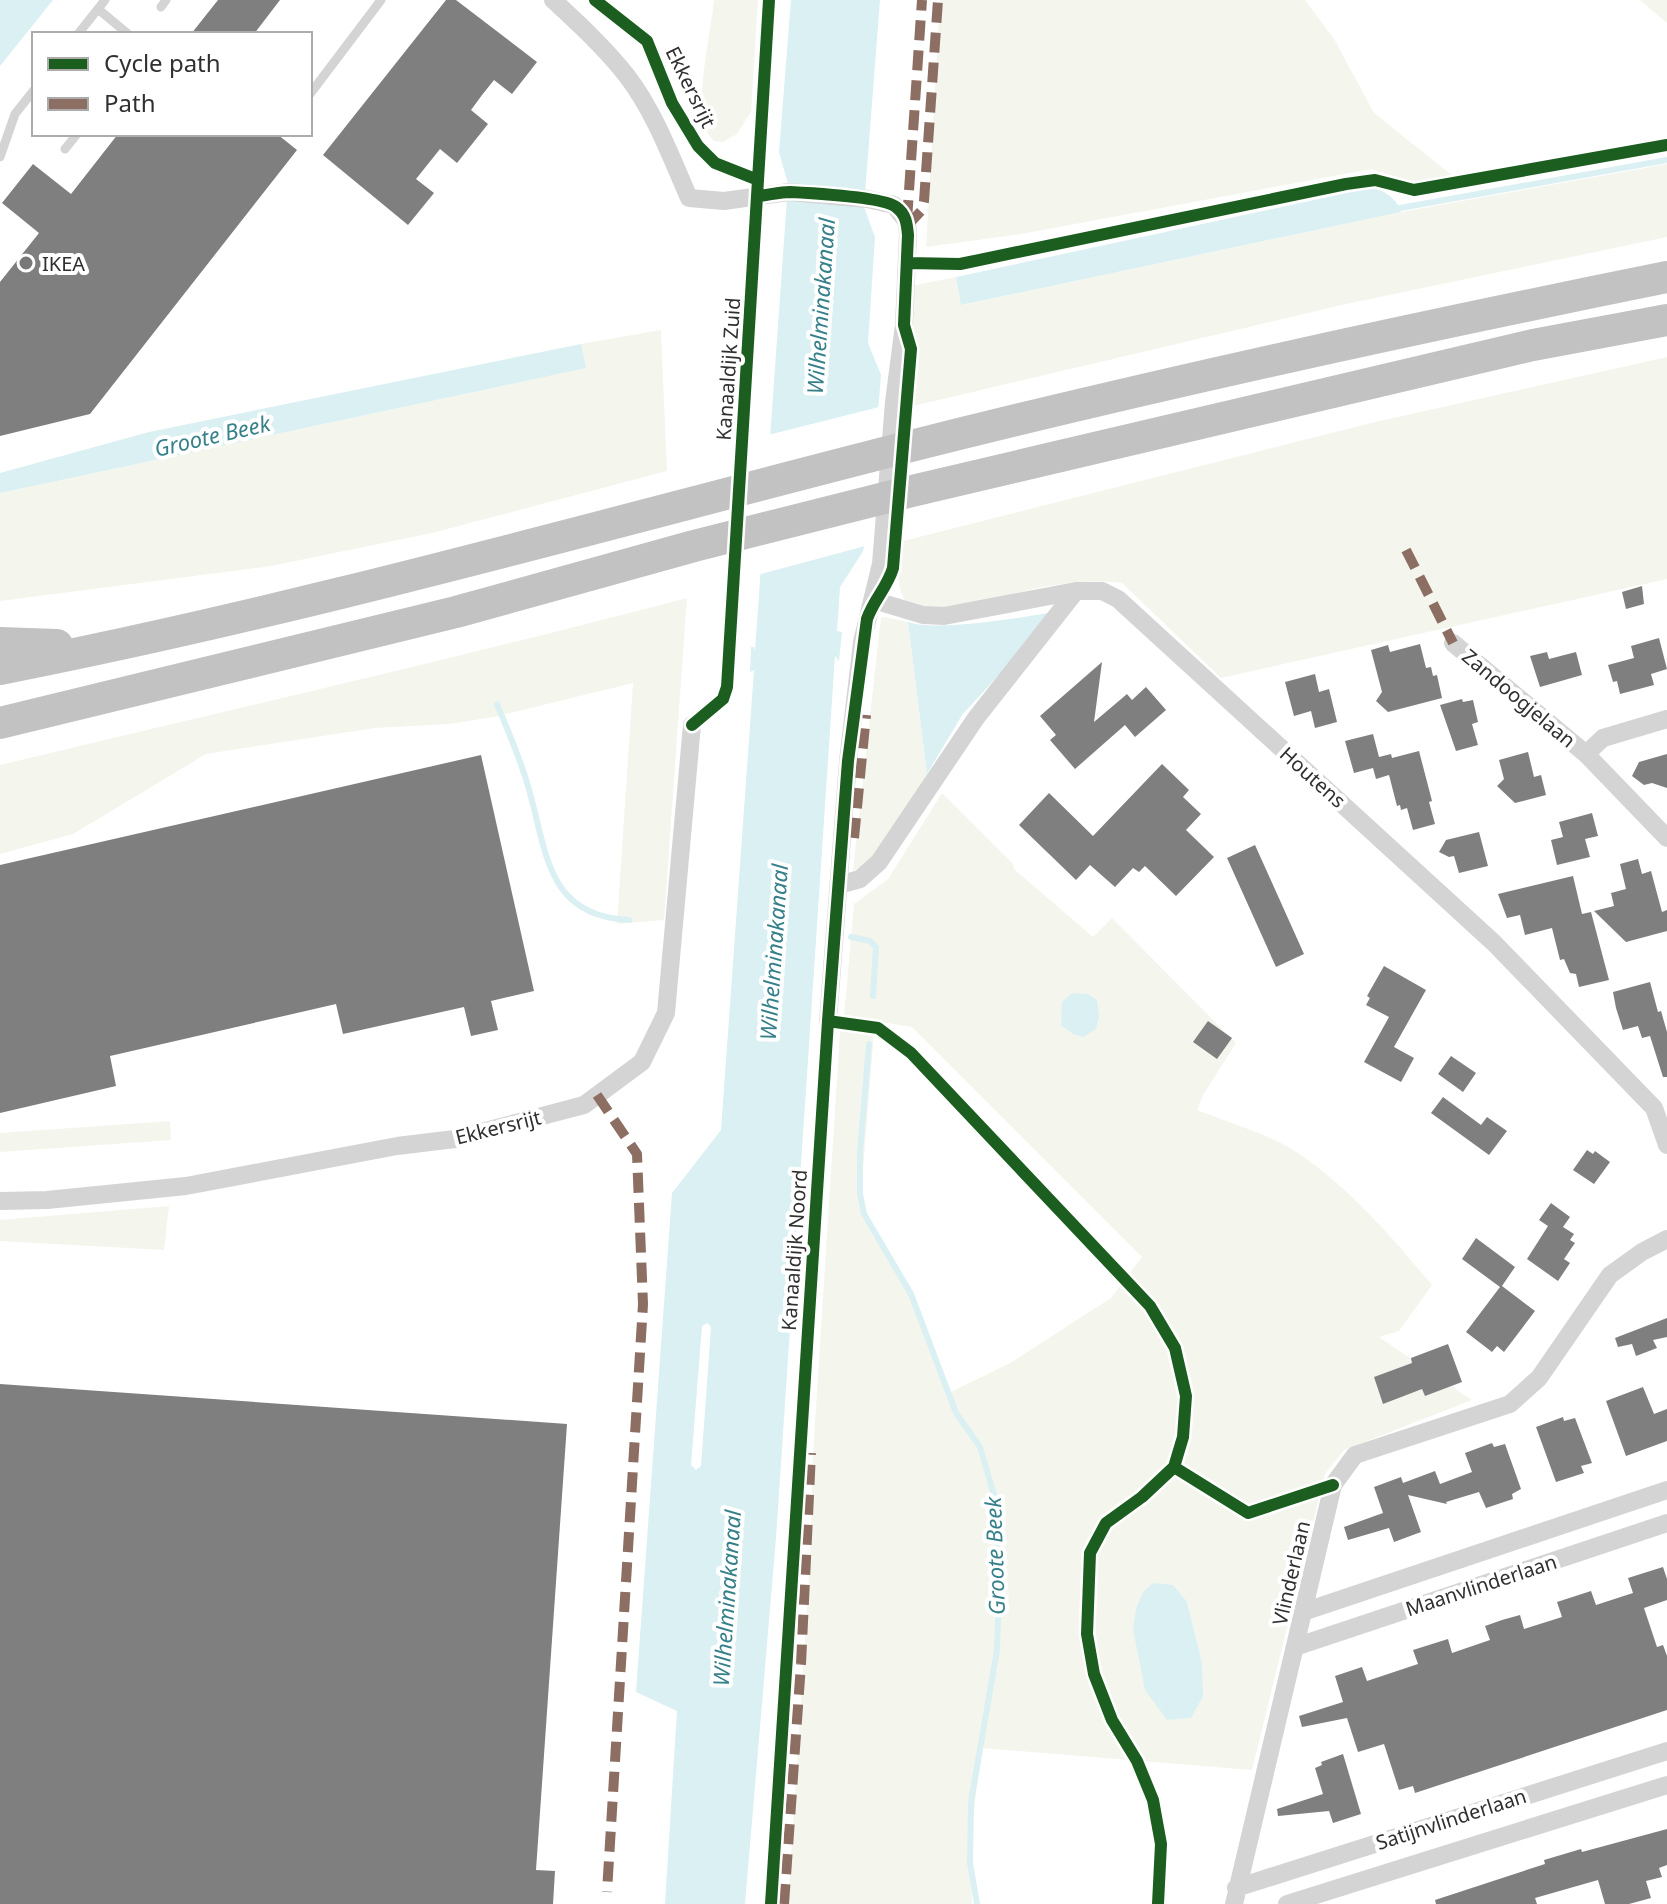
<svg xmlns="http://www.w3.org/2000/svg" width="1667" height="1904" viewBox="0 0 1667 1904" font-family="'Noto Sans',sans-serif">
  <rect width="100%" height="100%" fill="#fff"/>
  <path fill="#f4f6ed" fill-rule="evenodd" d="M714,0H758L751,112L737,134L723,142L714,141C708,135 703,128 702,119C699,81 710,38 714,0Z
    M940,0H1305L1334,39L1374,113L1454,177L1412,183L1371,169L1021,234L926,247Z
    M1640,0H1667V23Z
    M1667,164V237L1346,304L913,406L917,361L909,319L911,286L956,277L962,305L1401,212Z
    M661,330L667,471L432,533L271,566L0,601V493L585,368L581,344Z
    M1667,357V579L1221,678L1122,583C1097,580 1068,582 1043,587C1014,592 940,617 916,608C891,599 899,560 903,541L1371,423Z
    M687,598L664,920L617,924L633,683L494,717L449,724L375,728L206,754L73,834L0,854V765C229,710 459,658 687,598Z
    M885,617L908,622L927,774L896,828L869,863L853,871L880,625L881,618Z
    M942,793L1012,863L1015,870L1093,937L1112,918L1236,1043L1203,1095L1197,1110C1224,1121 1271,1135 1295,1151C1349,1187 1390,1235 1432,1285L1399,1331L1379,1337L1472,1400L1344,1450L1325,1474L1252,1770L981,1748L970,1847L972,1904H788L810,1560L813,1454L840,1031L874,1032L860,1208L892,1258L927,1330L951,1392L1010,1363L1111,1298L1142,1257L912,1027L844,1016L854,904L888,879ZM1143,1592L1187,1602L1202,1663L1133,1629L1136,1608Z
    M170,1121L171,1140L0,1152V1133Z
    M169,1206L164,1250L0,1241V1220Z"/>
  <path fill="#daf0f3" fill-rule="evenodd" d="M0,0H53L0,66Z
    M791,0H880L864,207L875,237L868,343L881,375L868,536L862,553L840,587L837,631L842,632L839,661L835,656L776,1538L745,1904H665L677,1711L636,1692L672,1193L721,1130L754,670L750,672L751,647H754L755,651L788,184L779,152ZM707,1323L711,1327L701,1466L696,1470L691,1465L702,1326Z
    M1370,188C1383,188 1398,200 1401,212L961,305L956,277Z
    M581,344L586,368L0,493V473L149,432Z
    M1049,613L1028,643L962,715L927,774L908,622C936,632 1017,618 1049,613Z
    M1072,993L1088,994L1097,1000L1099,1017L1096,1029L1083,1037L1073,1034L1061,1025L1062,1002Z
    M1153,1583L1173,1585L1187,1602L1202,1663L1203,1696L1191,1718L1167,1720L1145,1690L1133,1629L1136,1608L1143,1592Z"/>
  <path fill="#fff" d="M883,406L872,536L869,545L757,575L768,435Z"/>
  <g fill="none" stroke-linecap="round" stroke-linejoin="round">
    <path stroke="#daf0f3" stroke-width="6" d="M1400,208L1667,160
      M497,704C508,731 520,758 528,786C547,850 545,916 629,920
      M851,937L870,941L876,947L873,996
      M869,1044L860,1152V1194L864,1214L911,1294L956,1413L980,1447L994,1495L999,1591L997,1650L971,1802L970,1863L977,1904"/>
  </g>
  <path fill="#7f7f7f" d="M218,0H280L254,34H191Z
    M446,0H456L537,62L512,94L494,80L482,95L471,110L488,124L457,163L440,149L416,179L434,193L408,225L323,155Z
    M118,134H277L297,150L90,414L0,436V282L39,233L2,203L33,164L71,194Z
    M1642,586L1644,604L1626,609L1622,592Z
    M1659,638L1667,669L1651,674L1654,685L1620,694L1617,681L1613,682L1608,665L1634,658L1631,646Z
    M1420,644L1426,668L1431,667L1433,676L1437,675L1442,698L1388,712L1376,701L1382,692L1371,650L1388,645L1390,652Z
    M1547,652L1549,659L1576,652L1582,675L1540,687L1530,656Z
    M1102,662L1094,722L1127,694L1132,700L1146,687L1166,710L1135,737L1125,725L1075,769L1050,740L1056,735L1040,716Z
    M1315,674L1319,692L1329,689L1337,722L1315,728L1311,711L1294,716L1285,682Z
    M1462,699L1463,702L1473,700L1478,722L1472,724L1478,745L1456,751L1440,705Z
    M1373,734L1379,757L1391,754L1392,758L1419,751L1432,801L1429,802L1435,824L1413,830L1407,808L1401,810L1400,805L1397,806L1389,775L1376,779L1373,768L1354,773L1345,741Z
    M1528,752L1534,777L1541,775L1546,795L1515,803L1497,786L1504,779L1499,760Z
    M1667,754V788L1652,783L1644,785L1632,776L1639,762Z
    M481,755L534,991L491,1001L498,1030L471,1036L464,1007L343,1034L336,1004L110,1056L116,1086L0,1113V865Z
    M1162,764L1189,790L1183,797L1201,814L1186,830L1214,857L1176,896L1145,866L1139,872L1133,868L1115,887L1090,865L1076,880L1019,825L1049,793L1093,836Z
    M1592,813L1598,836L1585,839L1590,857L1557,865L1551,840L1563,837L1559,822Z
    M1479,832L1488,866L1459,873L1454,856L1449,857L1439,852L1446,840Z
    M1255,845L1304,954L1276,967L1227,858Z
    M1638,859L1642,874L1651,871L1662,912L1667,910V931L1626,942L1594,911L1614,906L1611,893L1626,889L1620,864Z
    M1573,876L1582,914L1591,912L1609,980L1579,987L1576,974L1570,973L1564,959L1560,960L1552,928L1525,935L1520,915L1507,918L1498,894Z
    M1384,966L1426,990L1394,1047L1414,1058L1401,1082L1364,1062L1389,1017L1366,1005L1370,998L1367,996Z
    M1650,982L1658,1012L1661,1011L1667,1032V1077H1663L1650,1036L1642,1038L1638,1026L1623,1030L1616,1008L1613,992Z
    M1208,1021L1232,1038L1217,1059L1193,1042Z
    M1451,1056L1476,1073L1463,1092L1438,1074Z
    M1443,1097L1481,1125L1487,1117L1507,1131L1489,1155L1431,1113Z
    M1587,1150L1593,1154L1595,1151L1610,1162L1594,1184L1573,1170Z
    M1551,1203L1570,1217L1563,1227L1574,1234L1570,1240L1575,1243L1564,1259L1570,1263L1558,1281L1527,1259L1548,1226L1539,1220Z
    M1476,1238L1515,1267L1502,1286L1535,1311L1504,1352L1497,1346L1492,1352L1466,1332L1500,1287L1462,1259Z
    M1667,1318V1337L1653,1340L1657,1348L1636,1356L1632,1344L1618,1347L1615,1338Z
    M1448,1344L1462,1382L1425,1396L1422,1389L1383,1404L1374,1377L1412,1363L1411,1358Z
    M0,1384L567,1424L536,1870L555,1871L553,1904H0Z
    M1643,1387L1654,1414L1667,1409V1441L1626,1456L1606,1401Z
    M1563,1417L1564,1421L1575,1418L1592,1463L1581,1466L1584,1473L1556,1482L1536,1427Z
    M1492,1443L1494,1447L1505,1444L1521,1489L1512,1494L1513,1499L1486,1508L1479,1492L1446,1502L1447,1504L1408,1495L1421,1532L1394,1542L1389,1528L1348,1540L1344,1527L1383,1513L1374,1487L1401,1477L1403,1483L1435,1471L1440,1484L1472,1472L1465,1453Z
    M1663,1567L1667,1579V1600L1644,1608L1657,1647L1663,1645L1667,1656V1710L1415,1793L1413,1786L1399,1790L1384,1744L1358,1752L1347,1718L1302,1727L1299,1716L1343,1702L1335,1676L1362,1667L1367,1681L1418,1664L1413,1650L1448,1639L1452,1653L1490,1640L1485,1626L1502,1620L1520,1615L1524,1629L1562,1617L1557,1602L1591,1591L1596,1605L1633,1593L1628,1578Z
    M1343,1754L1361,1814L1333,1823L1329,1811L1278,1816L1277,1809L1323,1794L1315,1768L1322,1765L1321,1762Z
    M1667,1829V1865L1659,1868L1662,1877L1646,1881L1651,1898L1629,1904H1605L1598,1880L1535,1898L1537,1904H1436L1435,1900L1545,1864L1544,1860L1581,1849L1582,1852Z"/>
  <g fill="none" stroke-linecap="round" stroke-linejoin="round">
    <path stroke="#d4d4d4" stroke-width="9" d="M161,7L166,0
      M98,9L128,34
      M78,34L105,0
      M310,94L381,0
      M65,149L77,134
      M0,157L15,114L34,90"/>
    <path stroke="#d4d4d4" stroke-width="18" d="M553,0C579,24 605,48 627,76C654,111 671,157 689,198L724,201L789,192L867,199L894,205L907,222L908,235L904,325L894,402L881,564L862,642L848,761L828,1021
      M873,600L923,615L944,616L1076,591H1102L1118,599L1494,943L1654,1108L1667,1145
      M1453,643L1586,754
      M1667,719L1603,738L1586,754L1667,838
      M839,885L860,879L879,862L976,718L1076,591
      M0,1201L47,1200L186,1186L397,1146L455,1139L584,1105L642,1062L666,1013L692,725
      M1303,1612L1667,1490
      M1295,1647L1667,1523
      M1236,1888L1667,1751
      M1234,1904L1333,1485L1355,1455L1510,1404L1539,1378L1610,1275L1642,1252L1667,1239
      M1287,1904L1667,1785"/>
    <path stroke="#c2c2c2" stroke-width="32" d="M0,643L57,645
      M0,669C307,609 608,523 911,446C1161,383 1414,328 1667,277
      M0,723L456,612L694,546L912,491L1533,345L1667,320"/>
    <path stroke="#8d6e63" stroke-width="10" stroke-dasharray="20 10" stroke-linecap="butt" d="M907,220L922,0
      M907,226L922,210L924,201L938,0
      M1406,550L1453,643
      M854,838L866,715
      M597,1095L637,1154L643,1304L607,1892
      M784,1904L801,1664L811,1453"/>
    <g stroke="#fff" stroke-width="17">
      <path id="cycleway" d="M595,0L647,41L672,103L698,146L715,163L758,180
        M759,196C769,195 780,192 790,192C809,193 884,197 896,207C906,214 907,224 908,235L904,325L911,349L893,568C887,588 874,599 867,619L848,761L828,1021L771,1904
        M908,263L960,264L1346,184L1375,180L1414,190L1667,145
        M692,725L723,699L727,687L769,0
        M828,1021L878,1028L911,1053L1150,1306L1175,1348L1186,1396L1183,1437L1174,1467L1142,1497L1106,1523L1090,1553L1087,1634L1094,1674L1112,1720L1137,1761L1153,1800L1161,1844L1158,1904
        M1174,1467L1248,1513L1333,1485"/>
    </g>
    <use href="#cycleway" stroke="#1b5e20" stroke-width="12"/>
  </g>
  <circle fill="#787878" stroke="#fff" stroke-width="3" cx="26" cy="263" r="8"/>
  <g text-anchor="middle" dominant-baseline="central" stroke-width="8" stroke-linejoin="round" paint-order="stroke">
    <g font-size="20" fill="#303030" stroke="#fff">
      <text transform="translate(691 87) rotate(64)">Ekkersrijt</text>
      <text transform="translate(728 369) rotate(-86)">Kanaaldijk Zuid</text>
      <text transform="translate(1519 698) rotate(40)">Zandoogjelaan</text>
      <text transform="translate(1313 777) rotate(42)">Houtens</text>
      <text transform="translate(498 1127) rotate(-14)">Ekkersrijt</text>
      <text transform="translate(794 1250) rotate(-86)">Kanaaldijk Noord</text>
      <text transform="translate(1291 1573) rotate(-77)">Vlinderlaan</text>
      <text transform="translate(1481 1585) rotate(-18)">Maanvlinderlaan</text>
      <text transform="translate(1451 1819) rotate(-18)">Satijnvlinderlaan</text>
    </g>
    <g font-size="20" fill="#303030" stroke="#fff" text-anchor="start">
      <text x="42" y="263">IKEA</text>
    </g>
    <g font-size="22" font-style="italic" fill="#36808a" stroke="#fff">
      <text transform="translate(820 306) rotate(-86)">Wilhelminakanaal</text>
      <text transform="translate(212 435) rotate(-13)">Groote Beek</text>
      <text transform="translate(773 952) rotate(-86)">Wilhelminakanaal</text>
      <text transform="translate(994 1556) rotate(-92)">Groote Beek</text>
      <text transform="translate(726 1598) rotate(-86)">Wilhelminakanaal</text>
    </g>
  </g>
  <rect x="32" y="32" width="280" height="104" fill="#ffffff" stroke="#acacac" stroke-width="2"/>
  <rect x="48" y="58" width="40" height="12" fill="#1b5e20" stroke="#acacac" stroke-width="2"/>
  <text x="104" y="72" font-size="24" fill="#303030">Cycle path</text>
  <rect x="48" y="98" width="40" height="12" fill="#8d6e63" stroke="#acacac" stroke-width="2"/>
  <text x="104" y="112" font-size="24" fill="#303030">Path</text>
</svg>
